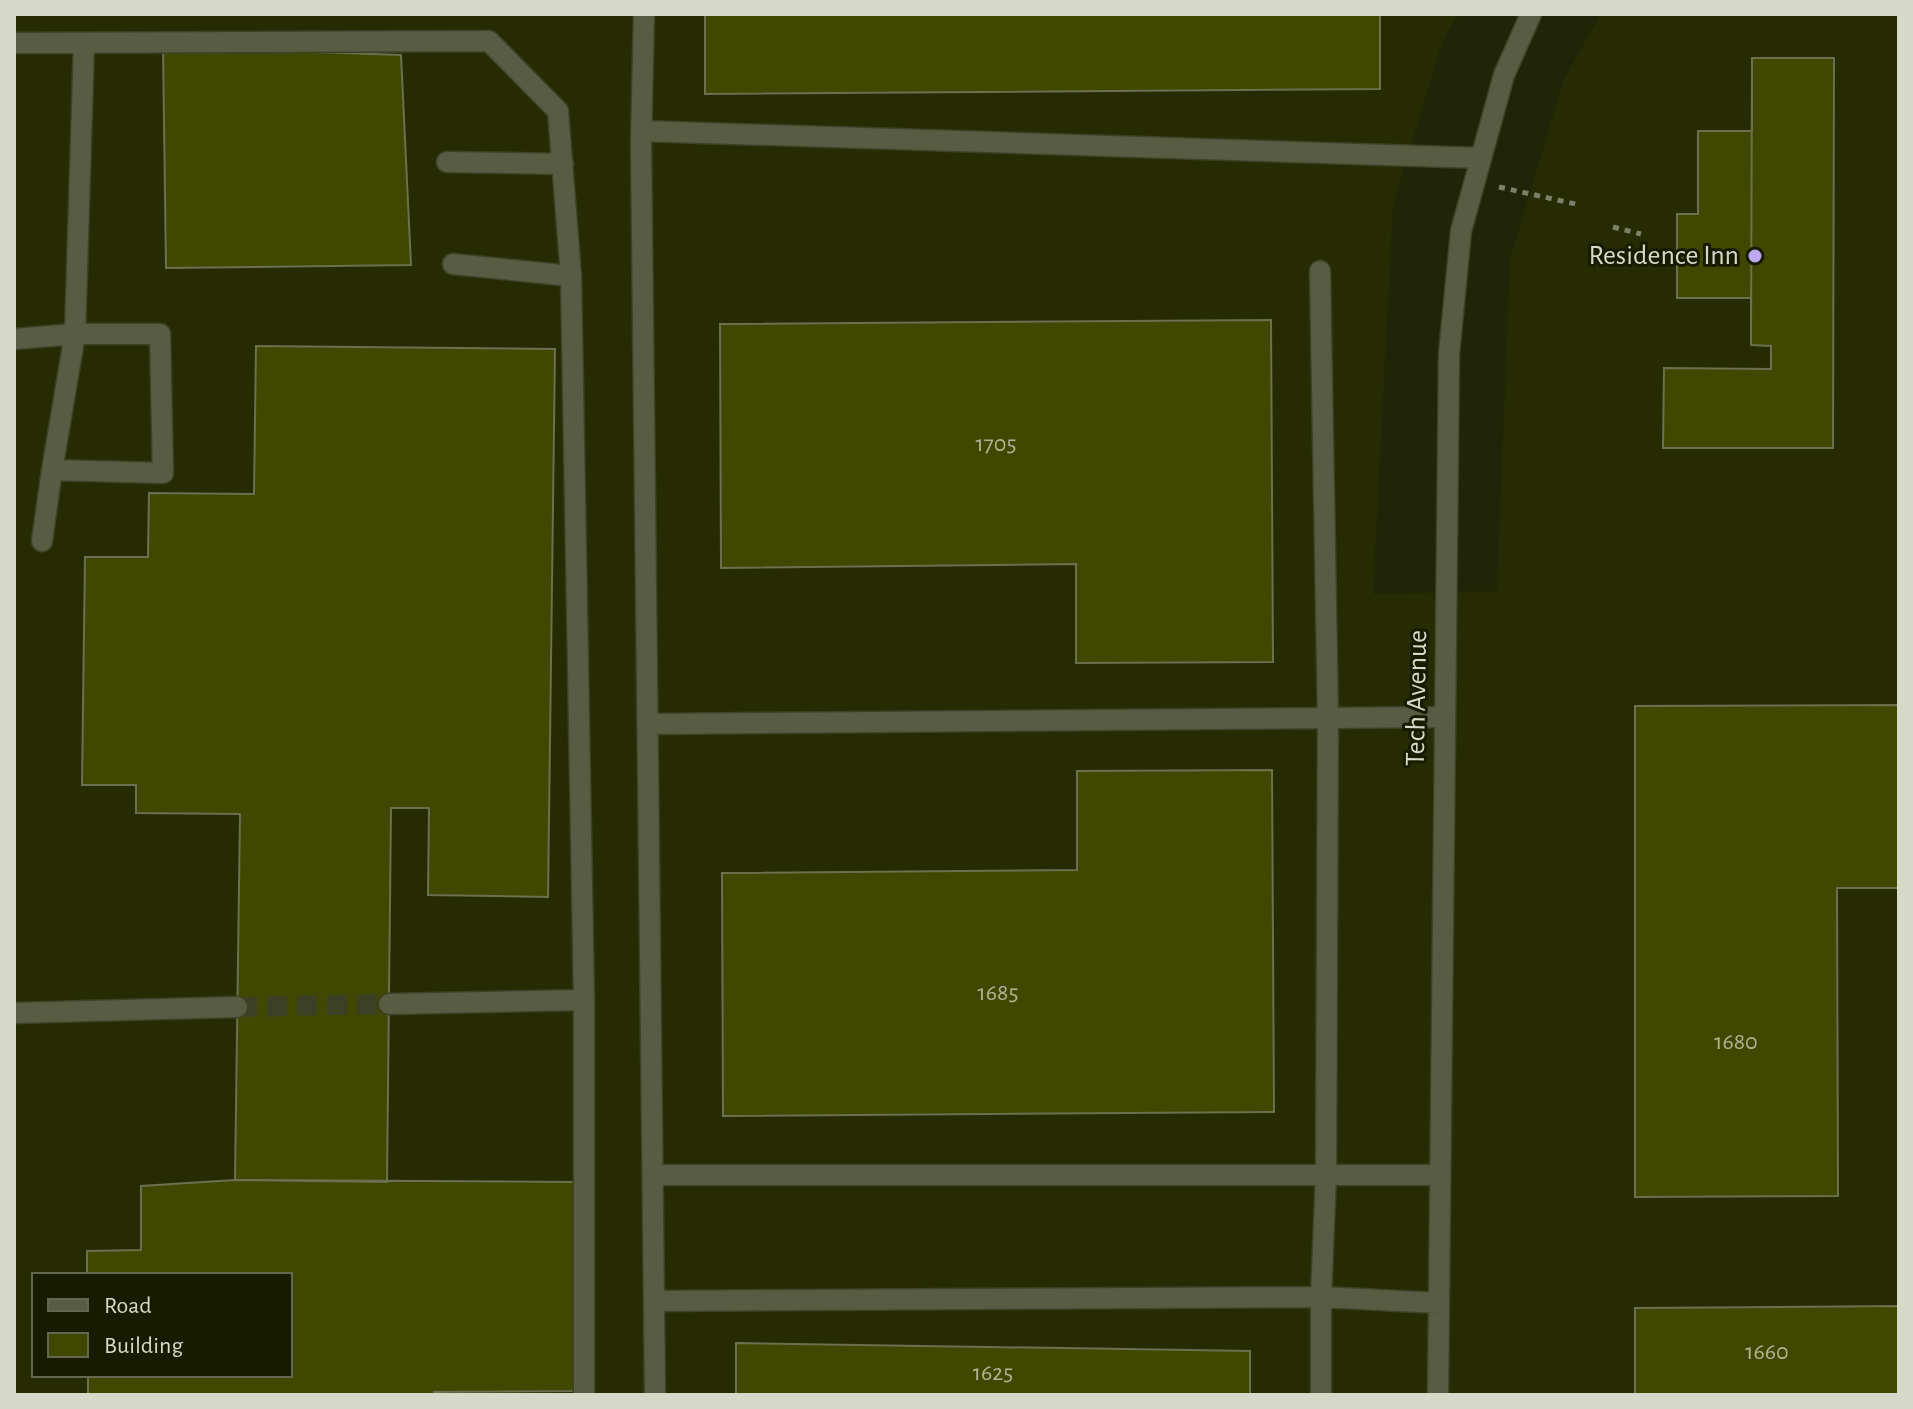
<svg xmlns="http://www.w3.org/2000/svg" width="1913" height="1409" viewBox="0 0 1913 1409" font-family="'Alegreya Sans',sans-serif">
  <rect width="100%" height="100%" fill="#202507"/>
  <path fill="#262b04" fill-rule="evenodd" d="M14,14H1458L1442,43L1393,205L1373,594L1497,591L1510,260L1564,79L1601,14H1899V1395H14ZM34,1275H290V1375H34Z"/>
  <path fill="#404800" stroke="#6a7050" stroke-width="2" d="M705,14H1380V89L705,94Z
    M163,47L401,55L411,265L166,268Z
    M1752,58H1834L1833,448H1663L1664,368L1771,369V346L1751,345Z
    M1752,58H1834L1833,448H1663L1664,368L1771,369V346L1751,345V298H1677V214H1698V131H1752Z
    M1271,320L1273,662L1076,663V564L721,568L720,324Z
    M256,346L555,349L548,897L428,895L429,808H391L387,1182L235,1180L240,814L136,813V785H82L85,557H148L149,493L254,494Z
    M1899,705V888H1837L1838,1196L1635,1197V706Z
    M1272,770L1274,1112L723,1116L722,873L1077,870V771Z
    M235,1180L577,1182L578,1391L434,1392V1395H88V1375H290V1275H87V1251L141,1250V1186Z
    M1899,1306V1395H1635V1308Z
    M736,1343L1250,1351V1395H736Z"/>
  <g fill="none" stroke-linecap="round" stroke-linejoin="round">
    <path stroke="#3b4024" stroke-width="20" stroke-dasharray="20 10" stroke-linecap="butt" d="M237,1007L389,1004"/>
    <g stroke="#3d4226" stroke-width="23">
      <path id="minor" d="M644,14L641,142L655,1395
        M14,43L489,41L558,111L571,276L584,1000
        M642,131L1481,158
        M447,162L563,164
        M453,264L571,276
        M1320,271L1328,718L1326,1175H1440
        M75,334H160L163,473L52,470Z
        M14,339L75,334L84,43
        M42,541L52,470
        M648,724L1445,717
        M389,1004L584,1000V1395
        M14,1013L237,1007
        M653,1175H1326L1321,1297L1439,1303
        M654,1301L1321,1297V1395
        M1438,1395L1449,354L1461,231L1504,75L1531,14"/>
    </g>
    <path stroke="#7c8069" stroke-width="5" stroke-dasharray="6 6" stroke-linecap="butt" d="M1499,187L1580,205
      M1613,227L1641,234"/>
    <use href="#minor" stroke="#575c43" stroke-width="20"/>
  </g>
  <circle fill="#bea9f4" stroke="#171b00" stroke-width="3" cx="1755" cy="256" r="8"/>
  <g text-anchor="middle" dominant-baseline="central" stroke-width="6" stroke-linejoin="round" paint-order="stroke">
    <g font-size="24" fill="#b0b596">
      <text x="996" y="444">1705</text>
      <text x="998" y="993">1685</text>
      <text x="1736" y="1042">1680</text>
      <text x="1767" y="1352">1660</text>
      <text x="993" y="1373">1625</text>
    </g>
    <g font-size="28" fill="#d6d9c8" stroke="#171b00" text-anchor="end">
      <text x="1739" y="256">Residence Inn</text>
    </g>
    <g font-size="28" fill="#d6d9c8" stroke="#171b00">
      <text transform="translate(1417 698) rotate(-89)">Tech Avenue</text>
    </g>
  </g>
  <rect width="1913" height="1409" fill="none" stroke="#d6d9c8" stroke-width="32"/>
  <rect x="32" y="1273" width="260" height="104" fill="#171b00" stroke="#636750" stroke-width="2"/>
  <rect x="48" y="1299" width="40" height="12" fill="#575c43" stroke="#636750" stroke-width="2"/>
  <text x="104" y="1313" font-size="24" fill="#d6d9c8">Road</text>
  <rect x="48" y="1333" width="40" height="24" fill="#404800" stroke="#636750" stroke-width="2"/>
  <text x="104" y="1353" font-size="24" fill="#d6d9c8">Building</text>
</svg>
